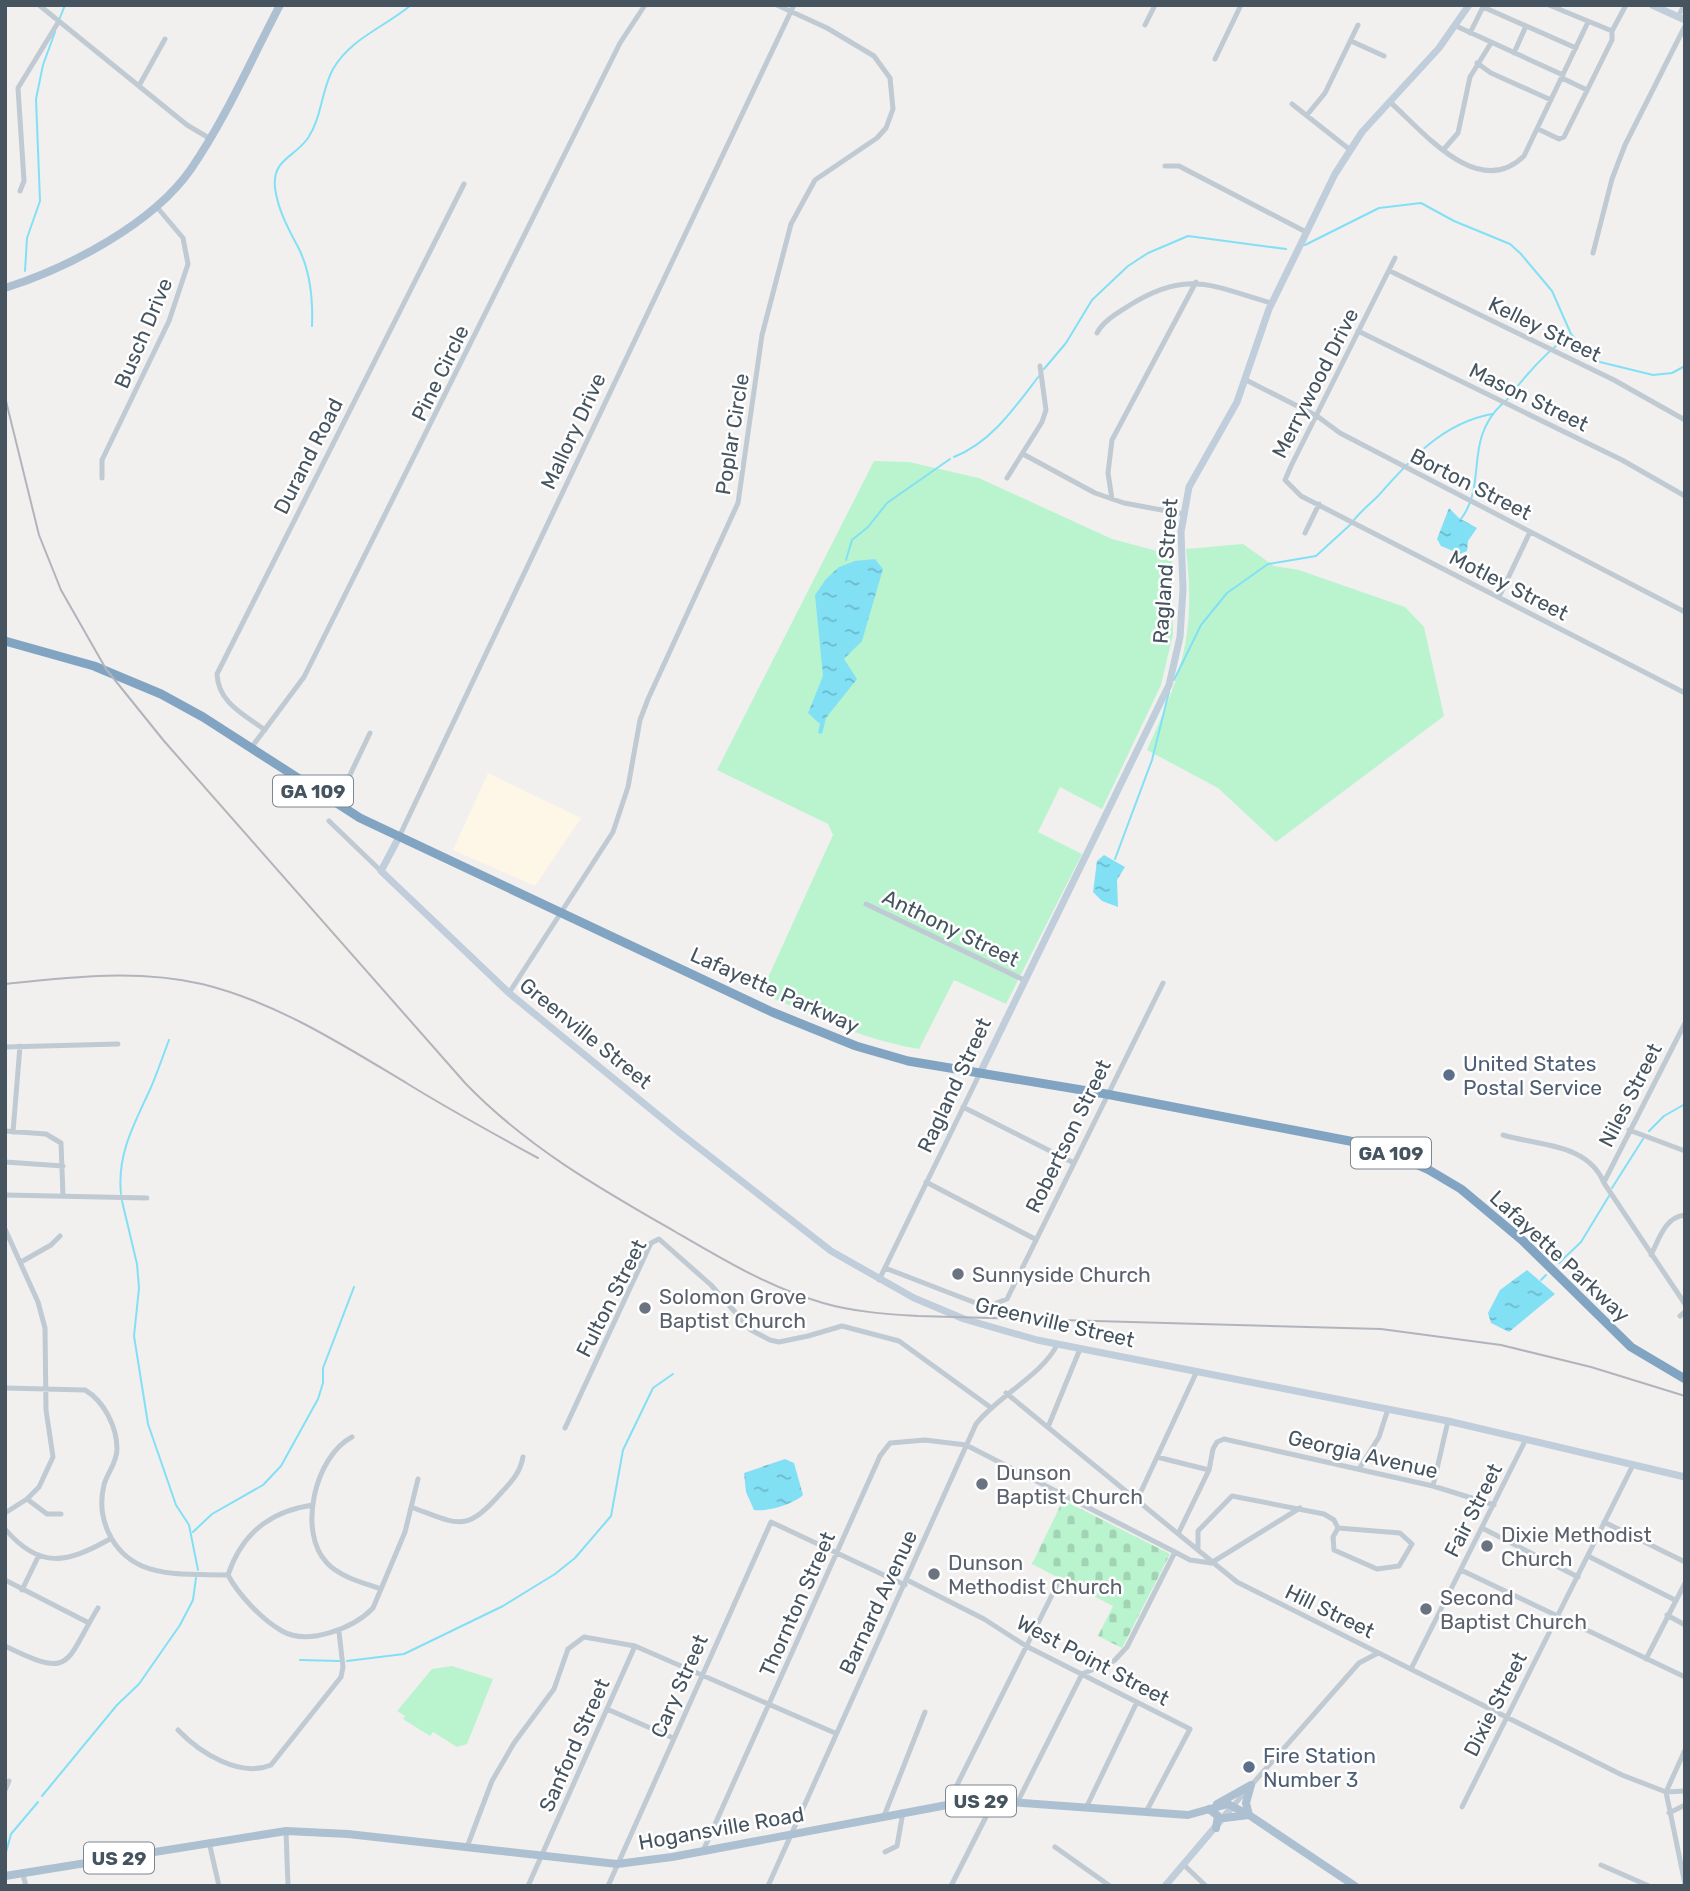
<svg xmlns="http://www.w3.org/2000/svg" width="1690" height="1891" viewBox="0 0 1690 1891" font-family="Rubik,sans-serif">
  <defs>
    <pattern id="cemetery-stones" width="16" height="16" patternUnits="userSpaceOnUse" patternTransform="scale(1.75)"><rect width="16" height="16" fill="#baf4cf"/><path d="M2 7V4a2 2 0 0 1 4 0v3zM10 15v-3a2 2 0 0 1 4 0v3z" fill="#a1d3b4"/></pattern>
    <pattern id="water-ripples" width="26" height="14" patternUnits="userSpaceOnUse" patternTransform="scale(1.75)"><rect width="26" height="14" fill="#82e0f5"/><path d="M2 4q2-2 4 0t4 0M15 11q2-2 4 0t4 0" fill="none" stroke="#6cb8ca"/></pattern>
  </defs>
  <rect width="100%" height="100%" fill="#f2efef"/>
  <path fill="#fef7e8" d="M488,773L581,818L535,886L453,850Z"/>
  <path fill="#baf4cf" d="M874,461L909,462L979,478L1112,539L1172,555L1173,634L1161,685L1102,809L1060,787L1038,832L1082,854L1006,1004L954,980L919,1049C863,1040 813,1015 761,993L833,835L828,824L717,770Z
    M1243,544L1274,566L1299,570L1405,607L1424,627L1444,716L1276,842L1218,788L1147,750C1182,672 1196,636 1186,549Z
    M452,1666L493,1679L467,1744L457,1747L433,1732L430,1736L403,1719L405,1716L397,1711L432,1669Z"/>
  <path fill="url(#cemetery-stones)" d="M1063,1500L1170,1554L1122,1648L1098,1636L1113,1606L1032,1564Z"/>
  <path fill="url(#water-ripples)" d="M1449,508L1459,518L1477,528L1468,541L1467,551L1460,554L1441,546L1437,539Z
    M875,559L883,569L862,641L844,659L857,679L826,718L822,734L818,733L820,724L808,713L823,676L815,595L826,579L839,567L855,561Z
    M1104,855L1125,867L1117,880L1118,907L1102,901L1093,892L1097,861Z
    M1527,1270L1555,1294L1509,1332L1491,1323L1488,1313L1500,1290Z
    M785,1459L794,1463L803,1495C794,1504 767,1512 754,1510L746,1492L744,1473Z"/>
  <g fill="none" stroke-linecap="round" stroke-linejoin="round">
    <path stroke="#82e0f5" stroke-width="2" d="M59,20L65,5
      M1305,245L1379,208L1421,203L1454,221L1510,244L1521,254L1552,291L1571,334L1585,351L1600,362L1653,375L1672,373L1685,366
      M25,271L27,238L40,201L36,99L43,65L55,32
      M312,326C313,300 310,270 298,247C288,228 278,210 275,188C272,159 294,158 308,138C322,117 321,91 333,69C351,38 385,27 411,5
      M1044,369L1066,343L1092,300L1128,266L1148,253L1188,236L1286,249
      M1506,401C1524,377 1545,352 1570,335
      M954,457C992,442 1015,407 1039,376
      M1461,519C1488,483 1463,441 1502,404
      M1354,520C1361,511 1370,504 1378,496C1410,460 1442,423 1492,414
      M846,560L852,540L868,527L887,503L950,459
      M1174,680L1201,625L1227,593L1268,564L1316,556L1351,524
      M1115,859L1152,760L1169,692
      M1649,1131L1664,1116L1685,1104
      M1612,1188L1643,1139
      M121,1194C117,1157 132,1128 147,1096C156,1078 162,1058 169,1040
      M122,1201L137,1264L139,1288L134,1336L148,1424L176,1505L189,1525L198,1570
      M1559,1263L1581,1242L1609,1196
      M1541,1280L1546,1275
      M193,1532L212,1514L263,1485L281,1466L318,1399L323,1383V1368L354,1287
      M300,1660L339,1661
      M347,1661L404,1654L503,1606L555,1574L575,1558L611,1516L623,1450L653,1388L673,1374
      M42,1796L117,1705L139,1684L180,1625L193,1600L196,1578
      M5,1856L11,1834L38,1802"/>
    <path stroke="#bfcad3" stroke-width="5" d="M39,5L187,125L209,138
      M1549,5L1612,31L1626,5
      M1678,17L1684,5
      M1145,25L1155,5
      M1456,26L1563,75
      M1470,33L1483,7L1576,48
      M1351,41L1384,56
      M1514,53L1526,26
      M1215,59L1241,5
      M1477,63L1491,73L1551,100
      M1562,78L1587,90
      M140,84L165,39
      M1390,102C1423,131 1478,201 1524,156L1588,22
      M1292,104L1349,149
      M1307,115L1325,93L1358,25
      M1538,129L1559,139L1564,137L1612,40V31
      M1444,149L1458,133L1470,77L1491,43
      M1165,166H1179L1306,232
      M20,191L24,181L18,88L59,21
      M1593,253L1612,179L1625,145L1685,26
      M1395,258L1291,466L1285,480L1301,496L1685,693
      M1390,271L1614,380L1685,420
      M1358,331L1622,460L1685,496
      M1097,333C1104,320 1118,313 1130,305C1188,269 1212,286 1271,303
      M1246,380L1317,416L1340,433L1685,612
      M1023,454L1095,493L1124,503L1183,514
      M102,478V460L169,321L188,264L183,238L156,206
      M1007,478L1042,422L1046,410L1040,366
      M1112,499L1108,473L1112,440L1196,282
      M1305,533L1319,504
      M1499,597L1530,532
      M265,730C245,715 218,703 217,674L464,184
      M251,748L304,677L620,43L645,5
      M337,802L370,733
      M329,821L381,871
      M399,837L794,5
      M866,904L1024,980
      M509,993L613,832L628,787L640,720L648,699L738,503L762,335L791,224L815,180L877,138L886,128L893,109L890,78L874,56L827,28L777,5
      M5,1047L118,1044
      M963,1107L1072,1162
      M1629,1130L1685,1151
      M5,1131L46,1134L61,1143L63,1196
      M13,1132L20,1046
      M1503,1135C1539,1146 1588,1143 1604,1183L1685,1304
      M5,1162L63,1166
      M926,1182L1035,1239
      M1604,1182L1685,1023
      M5,1195L147,1198
      M5,1229L38,1302L45,1328L46,1410L53,1457L39,1487L27,1499L5,1513
      M1651,1255C1659,1239 1665,1217 1685,1215
      M21,1262L51,1245L60,1236
      M885,1268L981,1305L994,1304L1007,1299L1163,983
      M879,1280L980,1073
      M1680,1316L1685,1312
      M5,1388L85,1390C104,1401 117,1427 117,1449C117,1463 107,1473 104,1485C96,1517 111,1552 142,1566C168,1577 201,1574 228,1575
      M1006,1393L1237,1582L1622,1775L1666,1792L1685,1791
      M1048,1427L1080,1349
      M565,1428L651,1243L659,1239L711,1285L751,1330L770,1340L779,1342L808,1336L842,1326L899,1341L990,1407
      M352,1437C315,1456 297,1532 327,1563C340,1577 364,1583 381,1589
      M1157,1457L1209,1470
      M1359,1469L1379,1437L1388,1409
      M1433,1486L1448,1421
      M1138,1498L1197,1371
      M27,1499L47,1514H61
      M313,1505C270,1511 242,1533 228,1575C238,1594 262,1620 282,1631C308,1646 354,1628 373,1608L405,1532L418,1479
      M411,1507C458,1524 465,1534 501,1493C512,1481 520,1473 523,1457
      M1604,1522L1685,1562
      M1482,1528L1578,1577
      M5,1529C40,1570 67,1563 110,1539
      M1179,1532L1209,1470L1213,1449L1217,1442L1224,1439L1433,1486L1494,1505
      M1198,1548V1531L1232,1496L1324,1514L1334,1520L1338,1528L1333,1537L1334,1550L1377,1569L1399,1566L1412,1544L1400,1533L1338,1528
      M1588,1556L1675,1600
      M1211,1563L1300,1508
      M1461,1570L1685,1677
      M5,1580L89,1623
      M907,1580L984,1619L1026,1646L1190,1729L1146,1812
      M22,1590L39,1555
      M1667,1615L1685,1625
      M5,1646C74,1680 64,1663 98,1608
      M1646,1659L1685,1583
      M1411,1669L1525,1441
      M607,1709L673,1738
      M178,1730C200,1753 240,1778 271,1765L341,1677L343,1667L339,1632
      M1685,1750L1666,1792L1685,1884
      M5,1790L9,1781
      M1017,1803L1082,1674L1114,1661L1127,1647L1175,1552
      M947,1805L1058,1583
      M1233,1806L1359,1663L1378,1653
      M1462,1807L1633,1465
      M1086,1808L1137,1702
      M1669,1813L1685,1805
      M884,1816L925,1712
      M286,1831L288,1886
      M209,1842L219,1886
      M467,1847L492,1781L514,1743L554,1689L568,1649L584,1637L635,1646L835,1733
      M1055,1847L1110,1886
      M703,1851L880,1456L890,1443L925,1440L966,1445L1175,1552L1190,1560L1211,1563
      M885,1852L897,1846L903,1812
      M1184,1865L1206,1886
      M1601,1865L1649,1886
      M23,1875L26,1886
      M528,1886L635,1646
      M608,1886L771,1522L905,1585
      M768,1886L976,1424C998,1396 1042,1375 1057,1345
      M951,1886L994,1801"/>
    <path stroke="#c0cdda" stroke-width="7" d="M1652,5L1685,20
      M399,837L381,871L509,993L680,1133L831,1251L914,1298L964,1319L1037,1340L1448,1421L1685,1477
      M980,1073L1169,685L1180,637L1183,589L1181,532L1189,487L1237,402L1269,309L1335,174L1362,132L1439,48L1469,5
      M1165,1886L1233,1806"/>
    <path stroke="#acc0d1" stroke-width="8" d="M5,288C68,268 153,224 191,169C226,118 251,60 280,5
      M1217,1804L1251,1785
      M1209,1809L1218,1816L1216,1828
      M1249,1815L1246,1803L1251,1785
      M1224,1818L1249,1815
      M5,1876L286,1831L348,1834L617,1864L672,1857L947,1805L994,1801L1188,1815L1228,1804L1249,1815L1355,1886"/>
    <path stroke="#82a4c3" stroke-width="9" d="M5,641L94,666L161,694L203,717L360,818L772,1012L856,1046L908,1061L1106,1094L1370,1145L1389,1152L1429,1170L1461,1189L1522,1240L1631,1347L1685,1379"/>
    <path stroke="#b1b5bb" stroke-width="2" d="M5,397L39,535L61,590L106,669L164,741L466,1084C527,1147 599,1188 674,1231C722,1259 770,1288 823,1303C854,1312 886,1314 918,1316L1381,1329L1501,1345L1591,1367L1685,1396
      M5,984C70,977 137,969 202,984C276,1002 343,1045 408,1084C450,1110 494,1134 538,1158"/>
  </g>
  <g fill="#5c6f8a" stroke="#fff" stroke-width="2.5">
    <circle cx="1449" cy="1075" r="7"/>
    <circle cx="1249" cy="1767" r="7"/>
  </g>
  <g fill="#6b7280" stroke="#fff" stroke-width="2.5">
    <circle cx="958" cy="1274" r="7"/>
    <circle cx="645" cy="1308" r="7"/>
    <circle cx="982" cy="1484" r="7"/>
    <circle cx="1487" cy="1546" r="7"/>
    <circle cx="934" cy="1574" r="7"/>
    <circle cx="1426" cy="1609" r="7"/>
  </g>
  <g text-anchor="middle" dominant-baseline="central" stroke-width="5" stroke-linejoin="round" paint-order="stroke">
    <g fill="#fff" stroke="#7d878f" stroke-width="2">
      <rect x="273" y="775.5" width="80" height="31" rx="5"/>
      <rect x="1351" y="1137.5" width="80" height="31" rx="5"/>
      <rect x="946" y="1785.5" width="70" height="31" rx="5"/>
      <rect x="84" y="1842.5" width="70" height="31" rx="5"/>
    </g>
    <g font-size="19" font-weight="bold" fill="#45545f">
      <text x="313" y="791">GA 109</text>
      <text x="1391" y="1153">GA 109</text>
      <text x="981" y="1801">US 29</text>
      <text x="119" y="1858">US 29</text>
    </g>
    <g font-size="21" fill="#45545f" stroke="#fff">
      <text transform="translate(1545 329) rotate(26)">Kelley Street</text>
      <text transform="translate(143 333) rotate(-67)">Busch Drive</text>
      <text transform="translate(440 373) rotate(-64)">Pine Circle</text>
      <text transform="translate(1315 383) rotate(-63)">Merrywood Drive</text>
      <text transform="translate(1529 397) rotate(26)">Mason Street</text>
      <text transform="translate(573 431) rotate(-65)">Mallory Drive</text>
      <text transform="translate(732 434) rotate(-81)">Poplar Circle</text>
      <text transform="translate(308 456) rotate(-63)">Durand Road</text>
      <text transform="translate(1471 484) rotate(27)">Borton Street</text>
      <text transform="translate(1165 571) rotate(-86)">Ragland Street</text>
      <text transform="translate(1509 585) rotate(27)">Motley Street</text>
      <text transform="translate(951 928) rotate(26)">Anthony Street</text>
      <text transform="translate(775 990) rotate(24)">Lafayette Parkway</text>
      <text transform="translate(586 1033) rotate(39)">Greenville Street</text>
      <text transform="translate(954 1085) rotate(-65)">Ragland Street</text>
      <text transform="translate(1630 1095) rotate(-63)">Niles Street</text>
      <text transform="translate(1068 1136) rotate(-64)">Robertson Street</text>
      <text transform="translate(1560 1256) rotate(43)">Lafayette Parkway</text>
      <text transform="translate(611 1298) rotate(-63)">Fulton Street</text>
      <text transform="translate(1055 1322) rotate(13)">Greenville Street</text>
      <text transform="translate(1363 1454) rotate(13)">Georgia Avenue</text>
      <text transform="translate(1473 1510) rotate(-63)">Fair Street</text>
      <text transform="translate(878 1602) rotate(-65)">Barnard Avenue</text>
      <text transform="translate(797 1604) rotate(-66)">Thornton Street</text>
      <text transform="translate(1330 1611) rotate(26)">Hill Street</text>
      <text transform="translate(1093 1660) rotate(28)">West Point Street</text>
      <text transform="translate(679 1686) rotate(-66)">Cary Street</text>
      <text transform="translate(1495 1704) rotate(-63)">Dixie Street</text>
      <text transform="translate(574 1745) rotate(-66)">Sanford Street</text>
      <text transform="translate(721 1828) rotate(-10)">Hogansville Road</text>
    </g>
    <g font-size="21" fill="#4e5e75" stroke="#fff" text-anchor="start">
      <text x="1463" y="1063">United States<tspan x="1463" dy="24">Postal Service</tspan></text>
      <text x="1263" y="1755">Fire Station<tspan x="1263" dy="24">Number 3</tspan></text>
    </g>
    <g font-size="21" fill="#5b616d" stroke="#fff" text-anchor="start">
      <text x="972" y="1274">Sunnyside Church</text>
      <text x="659" y="1296">Solomon Grove<tspan x="659" dy="24">Baptist Church</tspan></text>
      <text x="996" y="1472">Dunson<tspan x="996" dy="24">Baptist Church</tspan></text>
      <text x="1501" y="1534">Dixie Methodist<tspan x="1501" dy="24">Church</tspan></text>
      <text x="948" y="1562">Dunson<tspan x="948" dy="24">Methodist Church</tspan></text>
      <text x="1440" y="1597">Second<tspan x="1440" dy="24">Baptist Church</tspan></text>
    </g>
  </g>
  <rect width="1690" height="1891" fill="none" stroke="#45545f" stroke-width="14"/>
</svg>
